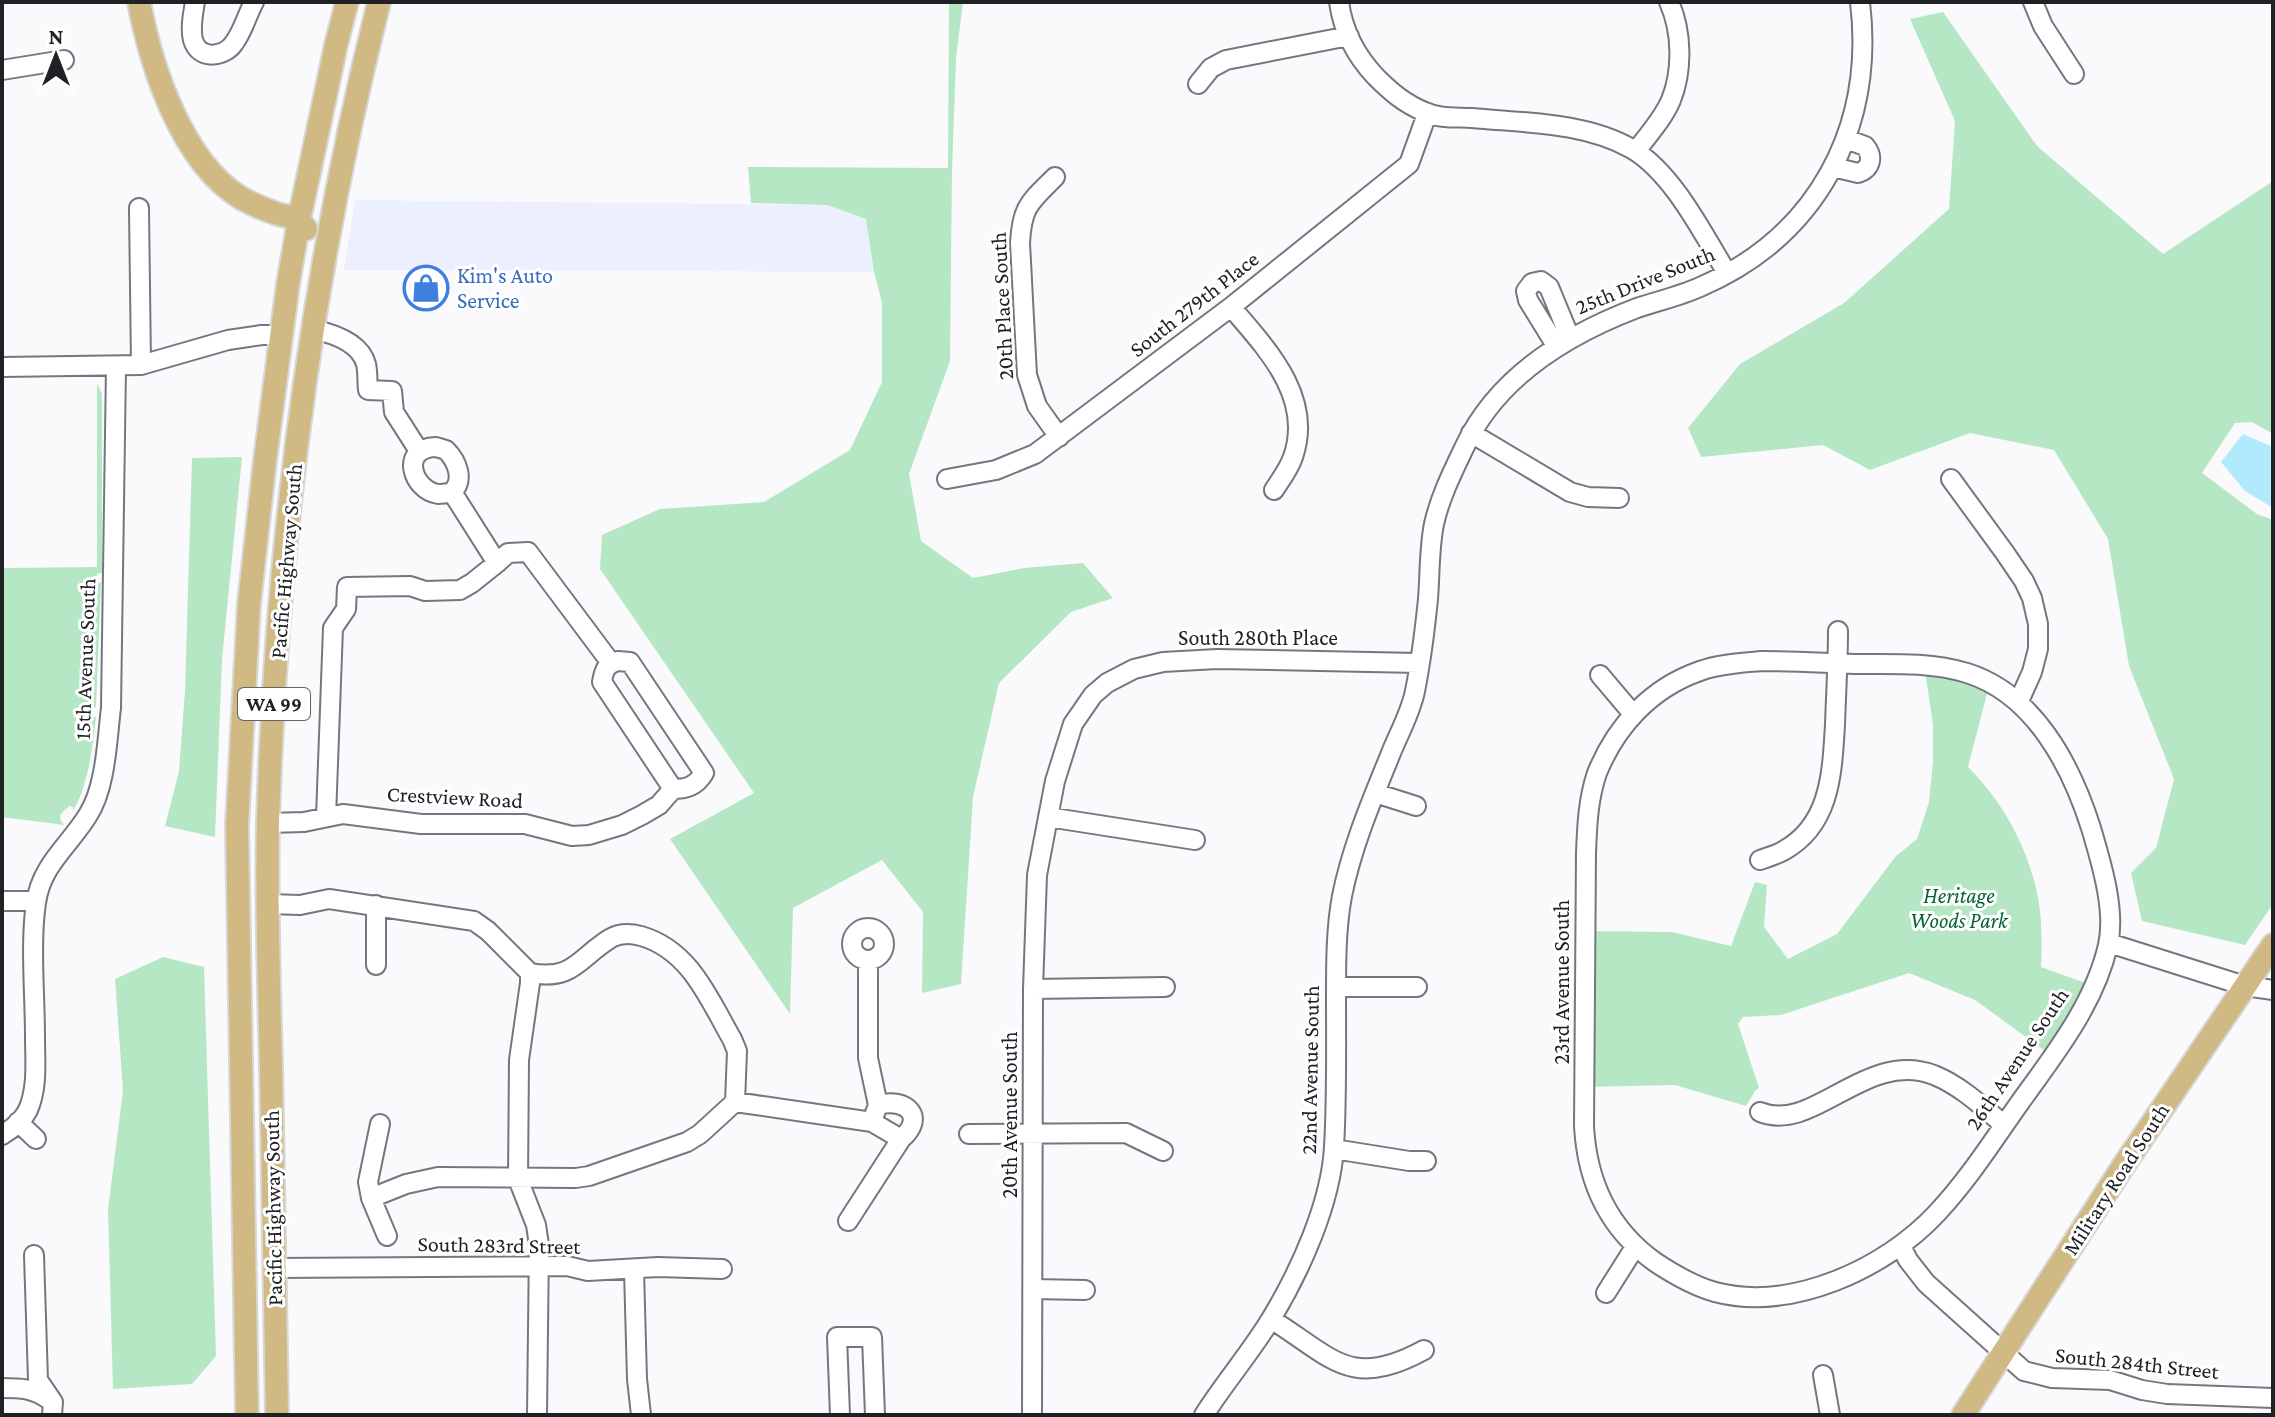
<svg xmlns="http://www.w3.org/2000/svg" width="2275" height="1417" viewBox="0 0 2275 1417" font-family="'Crimson Pro',serif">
  <rect width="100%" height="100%" fill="#fafafd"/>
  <path fill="#eceffe" d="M355,200L827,205L866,219L874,272L344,270Z"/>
  <path fill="#b5e7c4" d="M949,2H963L956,58L952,171L950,361L909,474L921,541L973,578L1024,568L1083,563L1113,598L1071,612L999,683L973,797L961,984L922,993L923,912L882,860L793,908L790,1014L670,839L754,793L600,569L602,535L660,509L764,502L850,450L882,382V303L874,272L866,219L827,205L751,203L748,167L948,168Z
    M1943,12L2037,146L2163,254L2273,181V434L2252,422L2235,423L2202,473L2257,514L2273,520V904L2245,945L2142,921L2131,873L2156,848L2174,779L2129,666L2108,539L2054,450L1970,433L1870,470L1823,445L1701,457L1688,428L1740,364L1844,303L1949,209L1955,121L1910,19Z
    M97,383L102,394V573L97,574V582L101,583L96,707L92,708V716L96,717C92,749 89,783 73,811V807L69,806L61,814L60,819L64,825L2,817V568L97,567Z
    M242,457L222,660L215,837L165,826L179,771L185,691L192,458Z
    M1924,664L1990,682L1968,767C2005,803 2034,858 2040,911C2042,929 2042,948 2041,967L2094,986L2052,1056L1975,1000L1909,973L1781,1015L1743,1017L1738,1024L1759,1088L1755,1091L1746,1106L1675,1085L1584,1087L1585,931L1672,932L1731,946L1755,882L1767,885L1764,927L1788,959L1837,934L1896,856L1917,839L1929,802L1933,761V725Z
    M163,957L204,967L216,1356L192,1384L113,1389L108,1209L123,1091L115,979Z"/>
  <path fill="#b1eafc" d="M2243,434L2273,447V508L2245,491L2221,462Z"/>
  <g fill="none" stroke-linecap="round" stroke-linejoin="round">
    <g stroke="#757681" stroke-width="22">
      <path id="minor" d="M195,2C193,14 190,28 193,40C199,61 225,57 234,43C243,31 247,15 254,2
        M1339,2C1343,31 1356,56 1376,77C1391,92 1405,104 1425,112C1440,119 1456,117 1472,118C1525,123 1585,122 1632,149C1673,173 1703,234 1727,273
        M2033,2L2043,26L2074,74
        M2,70L64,60
        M1198,84L1211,68L1226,60L1349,36
        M1636,151C1648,135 1663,119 1671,100C1683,70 1682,31 1669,2
        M1833,167L1858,173C1871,169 1874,157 1865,146L1846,139
        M1055,177C1030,202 1022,206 1020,243L1027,375L1037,406L1059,437
        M139,208L141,365
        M1231,307C1266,348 1314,397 1293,457C1289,469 1281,479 1274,490
        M312,329C331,333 360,342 366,364C368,372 367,382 368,390L392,391L394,412L419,451
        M1557,347L1528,300L1526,291L1532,283L1541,281L1549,287L1570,338
        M2,367L141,365L228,340L262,335H281
        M1471,433L1570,492L1588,497L1619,498
        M436,447L446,450C457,461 465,480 452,492C450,493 441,494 438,494C412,490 399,448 436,447Z
        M947,479L996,470L1035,454L1231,307L1409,164L1427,114
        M1951,479L2005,553L2024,581L2032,598L2038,624V649L2032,672L2019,701
        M452,492L497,563L508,553L528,552L611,663
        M618,661L630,662L704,773C696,786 687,789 673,789L602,682C604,670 606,664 618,661Z
        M1761,661C1792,661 1824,663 1855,664C1892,664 1930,662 1967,673C2034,694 2071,765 2091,828C2101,862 2116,910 2108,945C2095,1003 2055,1054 2021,1101C1994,1139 1969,1179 1937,1213C1885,1269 1791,1312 1715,1292C1694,1286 1673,1274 1655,1262C1609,1229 1587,1182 1584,1126L1586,853C1587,827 1588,799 1597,773C1616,726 1651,688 1700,671C1719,664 1741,663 1761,661Z
        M1600,675L1633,714
        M1375,793L1416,806
        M326,817L333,628L346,609L347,587L410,586L425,591L460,590L472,583L497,563
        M1048,817L1195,840
        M268,823L304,822L343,814L421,824H525L572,836L589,835L622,825L642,815L659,805L673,789
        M1760,860C1768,857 1776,855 1783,851C1831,825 1832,772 1835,725C1836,693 1838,662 1838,631
        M2,901H36
        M269,904L300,905L329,899L474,921L488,931L530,973C574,981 578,958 611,938C620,933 630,933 641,936C690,950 709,999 732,1039L737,1051L735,1102
        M376,905V965
        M852 944a16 16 0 1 1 32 0a16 16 0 1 1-32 0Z
        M2109,943L2245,986L2273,990
        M868,960V1058L878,1105L874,1116
        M530,973V983L519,1060L518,1179L536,1225L539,1245L537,1415
        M1336,987H1417
        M1033,989L1165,987
        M1760,1112C1814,1134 1865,1049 1934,1075C1961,1086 1983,1107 2004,1125
        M18,1122L36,1139
        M380,1124L368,1182L371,1198L387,1236
        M969,1134L1126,1133L1163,1151
        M2,1135C12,1129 23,1120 28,1110C38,1087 35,1061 35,1037C35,995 30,943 36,903C41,865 69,846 88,815C106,787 107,740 111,708L116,367
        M1334,1149L1409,1161H1426
        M371,1198L406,1184L438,1177L576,1178L589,1176L687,1142L700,1134L735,1102L872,1122L901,1139
        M848,1221L901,1139C927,1117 906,1097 878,1105
        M1901,1246L1908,1260L1926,1283L2024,1371L2052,1378L2110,1380L2142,1390L2167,1394L2273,1398
        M34,1255L38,1380L53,1402L52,1415
        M275,1268L567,1266L588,1271L658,1267L722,1269
        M634,1270L637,1379L641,1415
        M1033,1289L1085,1290
        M1606,1293L1635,1247
        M1271,1319C1333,1358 1350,1390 1424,1350
        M1823,1375L1830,1415
        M2,1388C20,1388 33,1388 48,1399
        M840,1415L837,1337H872L875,1415
        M1032,1415L1033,989L1037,875L1055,781L1073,724L1093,695L1107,683L1134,669L1163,662L1217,659L1419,663
        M1204,1415C1225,1382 1251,1352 1271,1319C1300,1271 1331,1203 1334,1147C1337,1097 1336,1046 1336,996C1336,963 1336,928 1342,896C1352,846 1372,800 1391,753C1399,733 1411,712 1415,691C1421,661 1425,629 1428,599C1430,574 1429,549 1434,524C1440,497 1453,471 1465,446C1498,376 1566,335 1637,308C1658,301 1680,296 1700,287C1818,236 1875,127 1860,2"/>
    </g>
    <g stroke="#d7d7d8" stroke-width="26">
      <path id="major" d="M139,2C151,67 182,162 241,198C252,204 263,209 275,213C282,216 292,216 298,220C301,222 304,226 306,229
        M247,1415L237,825L249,604L265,460L288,284L299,220L336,45L347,2
        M277,1415C275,1298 273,1182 271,1065C269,984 266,903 268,822C276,545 312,270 379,2
        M1963,1415L2124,1165L2273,945"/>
    </g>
    <use href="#minor" stroke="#fff" stroke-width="18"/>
    <use href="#major" stroke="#d0b983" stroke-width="22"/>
  </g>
  <defs>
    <g id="shop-ring" transform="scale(2.3)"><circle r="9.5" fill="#fff" stroke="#3f7fe0" stroke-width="1.5"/><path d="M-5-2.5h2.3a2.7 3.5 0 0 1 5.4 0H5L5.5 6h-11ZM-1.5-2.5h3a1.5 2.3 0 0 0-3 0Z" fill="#3f7fe0"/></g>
  </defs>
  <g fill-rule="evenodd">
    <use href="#shop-ring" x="426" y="288"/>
  </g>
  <g text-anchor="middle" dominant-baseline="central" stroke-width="6" stroke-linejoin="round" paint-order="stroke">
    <rect fill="#fff" stroke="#636466" stroke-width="2" x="238" y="688" width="72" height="32" rx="6"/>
    <g font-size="20" font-weight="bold" fill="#202125">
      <text x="274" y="704">WA 99</text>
    </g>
    <g font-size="22" fill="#366cbe" stroke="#fff" text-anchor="start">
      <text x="457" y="275">Kim's Auto<tspan x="457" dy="25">Service</tspan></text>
    </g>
    <g font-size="22" fill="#202125" stroke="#fff">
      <text transform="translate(1645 280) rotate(-22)">25th Drive South</text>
      <text transform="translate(1194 304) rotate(-38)">South 279th Place</text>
      <text transform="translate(1002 306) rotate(-93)">20th Place South</text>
      <text transform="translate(286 561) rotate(-85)">Pacific Highway South</text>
      <text x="1258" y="637">South 280th Place</text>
      <text transform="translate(85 659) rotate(-88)">15th Avenue South</text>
      <text transform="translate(455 797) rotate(3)">Crestview Road</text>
      <text transform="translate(1561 982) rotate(-90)">23rd Avenue South</text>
      <text transform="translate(2017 1059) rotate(-56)">26th Avenue South</text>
      <text transform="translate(1310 1070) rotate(-89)">22nd Avenue South</text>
      <text transform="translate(1009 1115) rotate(-90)">20th Avenue South</text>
      <text transform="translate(2116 1179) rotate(-57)">Military Road South</text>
      <text transform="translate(273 1208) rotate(-91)">Pacific Highway South</text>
      <text transform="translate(499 1245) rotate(1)">South 283rd Street</text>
      <text transform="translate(2137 1363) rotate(6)">South 284th Street</text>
    </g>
    <g font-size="22" font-style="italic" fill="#066436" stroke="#fff">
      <text x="1959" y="895">Heritage<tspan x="1959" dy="25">Woods Park</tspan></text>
    </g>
  </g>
  <rect width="2275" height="1417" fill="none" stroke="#202125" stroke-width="8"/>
  <g transform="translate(56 56)" stroke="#ffffff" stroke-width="6" paint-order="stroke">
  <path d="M0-6L14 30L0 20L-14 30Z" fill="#202125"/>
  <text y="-12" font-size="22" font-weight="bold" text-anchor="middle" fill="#202125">N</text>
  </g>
</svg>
